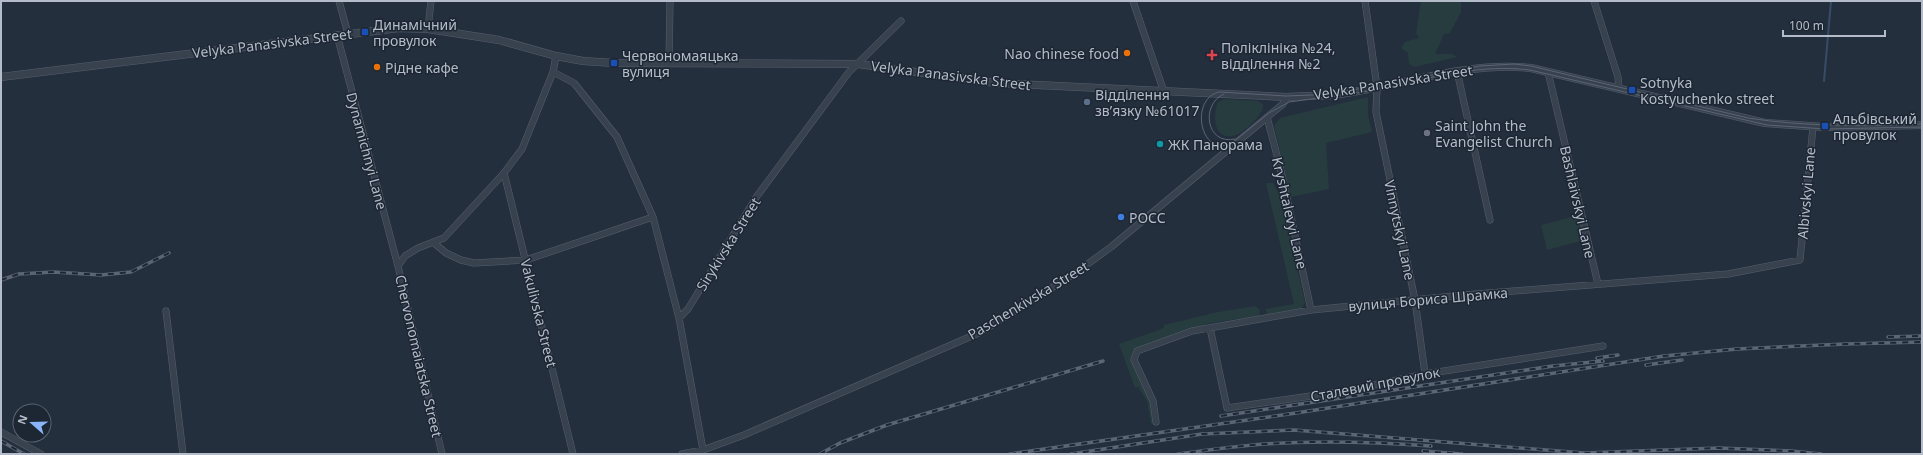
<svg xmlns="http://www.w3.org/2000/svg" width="1923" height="455" viewBox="0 0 1923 455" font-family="'Noto Sans',sans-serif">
  <rect width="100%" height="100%" fill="#242f3e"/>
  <path fill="#263c3f" d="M1421,1H1461V12L1450,33L1444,34L1435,54H1451L1457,57L1414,67L1409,64L1408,53L1401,48L1405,42L1419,38L1416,33Z
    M1368,97V115L1372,132L1326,143L1329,189L1291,197L1274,126L1280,118Z
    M1225,99L1258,101L1263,104C1265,113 1246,130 1238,134C1214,144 1212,117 1218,102Z
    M1266,183H1273L1281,197L1305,303L1301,309L1268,315L1265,309L1294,304Z
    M1579,215L1585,240L1547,250L1541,225Z
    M1255,306L1260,310L1259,316L1210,323L1135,350L1131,361L1152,402L1155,423L1151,424L1147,401L1138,387L1135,388L1119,344L1164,328V325L1218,312Z"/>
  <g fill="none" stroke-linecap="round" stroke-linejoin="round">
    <path stroke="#394c67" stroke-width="2" d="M1824,81L1831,1"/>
    <g stroke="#565f6c" stroke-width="7">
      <path id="minor" d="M339,1L348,34
        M1133,1L1164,92
        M1365,1L1377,87L1376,112L1415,300L1425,374
        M1594,1L1618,77L1619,89
        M428,29L431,1
        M337,35L398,266
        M669,63L670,1
        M1457,71L1490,220
        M553,72L574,83L617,137L653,217L679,318
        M1548,72L1598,284
        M1267,117L1282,175L1311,310
        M504,173L573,454
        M434,243L446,253L461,260L474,263L526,260L653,217
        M166,311L183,454
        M1210,328L1227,408L1346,391L1425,374L1603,346
        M1156,422L1153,401L1134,360L1137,351L1192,331L1311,310L1464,295L1728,274L1800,260L1813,127
        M1,432L41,454
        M703,450L679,318L688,309L757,196L849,72L901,21
        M442,454L398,266L405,256L418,248L444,238L504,173L522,149L553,72L556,56
        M682,454L703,450L744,435L981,332L1074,274L1111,247L1283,104L1287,97"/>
    </g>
    <g stroke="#565f6c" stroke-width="8">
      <path id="tertiary" d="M1,77L399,28L428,29L499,40L556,56L583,61L614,63L858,64L996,83L1287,97C1303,96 1318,96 1333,95C1399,87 1463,61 1531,68L1765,123L1824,127L1922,125"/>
    </g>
    <use href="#minor" stroke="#38414e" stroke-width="6"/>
    <use href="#tertiary" stroke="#38414e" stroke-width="7"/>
    <path stroke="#5a6575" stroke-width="1" d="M1224,94C1200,104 1206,146 1235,139
      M1922,124C1864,126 1806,127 1748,118L1531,66L1514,64L1480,66L1358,89L1312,95L1286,96L1219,92C1189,99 1200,159 1232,143L1269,113L1289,102C1315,98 1342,96 1368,91C1421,81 1475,63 1530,70L1767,125L1825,129L1922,127"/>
    <g stroke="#5a6575" stroke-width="3.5">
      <path id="rail" d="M1,280L19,274L54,272L101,275L131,272L169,253
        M1888,337L1922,336
        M1597,358L1618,355
        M1646,365L1682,360
        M1221,416L1553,366L1603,361
        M1,441L24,454
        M1423,451L1462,454
        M820,454L840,443L887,425L1103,361
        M1010,454L1296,413L1664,356L1737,349L1846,344L1922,342
        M1071,454L1202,434L1294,430L1584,453L1719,448L1791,451L1821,454
        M1178,454C1207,450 1237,446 1266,444C1321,440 1376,442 1431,446"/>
    </g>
    <use href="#rail" stroke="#1d2633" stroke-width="2" stroke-dasharray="6" stroke-linecap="butt"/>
  </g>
  <g fill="#1a4fb4" stroke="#1d2633" stroke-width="1.5">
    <rect x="361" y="28" width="8" height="8" rx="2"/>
    <rect x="610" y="59" width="8" height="8" rx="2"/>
    <rect x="1628" y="86" width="8" height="8" rx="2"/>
    <rect x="1821" y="122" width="8" height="8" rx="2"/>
  </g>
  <g fill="#e8710a" stroke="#1d2633" stroke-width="1.5">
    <circle cx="1127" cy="53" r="4"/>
    <circle cx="377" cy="67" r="4"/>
  </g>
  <path fill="#e0444e" stroke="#1d2633" stroke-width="1.5" d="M1210 49h4v4h4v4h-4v4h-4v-4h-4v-4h4z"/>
  <circle fill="#5c6f8a" stroke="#1d2633" stroke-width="1.5" cx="1087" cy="102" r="4"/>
  <circle fill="#6b7280" stroke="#1d2633" stroke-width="1.5" cx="1427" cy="133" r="4"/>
  <circle fill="#0f9aa8" stroke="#1d2633" stroke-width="1.5" cx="1160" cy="144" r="4"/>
  <circle fill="#3f7fe0" stroke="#1d2633" stroke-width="1.5" cx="1121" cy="217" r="4"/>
  <g text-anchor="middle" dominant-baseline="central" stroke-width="3" stroke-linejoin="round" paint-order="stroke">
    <g font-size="14" fill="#b4bcc9" stroke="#1d2633" text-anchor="start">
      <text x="373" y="24">Динамічний<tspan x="373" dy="16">провулок</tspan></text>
      <text x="1221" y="47">Поліклініка №24,<tspan x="1221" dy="16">відділення №2</tspan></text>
      <text x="1119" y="53" text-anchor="end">Nao chinese food</text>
      <text x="622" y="55">Червономаяцька<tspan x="622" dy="16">вулиця</tspan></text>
      <text x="385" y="67">Рідне кафе</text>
      <text x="1640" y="82">Sotnyka<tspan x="1640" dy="16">Kostyuchenko street</tspan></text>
      <text x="1095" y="94">Відділення<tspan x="1095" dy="16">зв’язку №61017</tspan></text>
      <text x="1833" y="118">Альбівський<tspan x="1833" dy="16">провулок</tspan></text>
      <text x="1435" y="125">Saint John the<tspan x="1435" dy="16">Evangelist Church</tspan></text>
      <text x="1168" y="144">ЖК Панорама</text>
      <text x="1129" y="217">РОСС</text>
    </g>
    <g font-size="14" fill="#b4bcc9" stroke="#1d2633">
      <text transform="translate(272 43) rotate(-7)">Velyka Panasivska Street</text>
      <text transform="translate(951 75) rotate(7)">Velyka Panasivska Street</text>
      <text transform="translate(1393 82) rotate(-9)">Velyka Panasivska Street</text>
      <text transform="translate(367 151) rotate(75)">Dynamichnyi Lane</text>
      <text transform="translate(1806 193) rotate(-85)">Albivskyi Lane</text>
      <text transform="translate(1578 202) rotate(77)">Bashlaivskyi Lane</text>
      <text transform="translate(1290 213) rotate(77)">Kryshtalevyi Lane</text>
      <text transform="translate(1400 230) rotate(78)">Vinnytskyi Lane</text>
      <text transform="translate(728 244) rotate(-58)">Sirykivska Street</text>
      <text transform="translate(1428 299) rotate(-5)">вулиця Бориса Шрамка</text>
      <text transform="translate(1028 300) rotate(-31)">Paschenkivska Street</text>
      <text transform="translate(539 313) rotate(76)">Vakulivska Street</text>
      <text transform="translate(419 356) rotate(77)">Chervonomaiatska Street</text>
      <text transform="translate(1375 384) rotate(-11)">Сталевий провулок</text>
    </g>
  </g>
  <rect width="1923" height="455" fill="none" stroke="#b4bcc9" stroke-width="4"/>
  <g transform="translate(32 423) rotate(290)"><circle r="19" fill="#1d2633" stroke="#59626f"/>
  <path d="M0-3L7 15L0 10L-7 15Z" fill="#8ab4f8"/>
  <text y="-6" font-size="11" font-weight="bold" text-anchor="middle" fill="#b4bcc9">N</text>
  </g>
  <path d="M1783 30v6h102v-6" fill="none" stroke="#b4bcc9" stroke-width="2"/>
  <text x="1789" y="30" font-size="12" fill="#b4bcc9" stroke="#1d2633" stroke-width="3" paint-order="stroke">100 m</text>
</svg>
